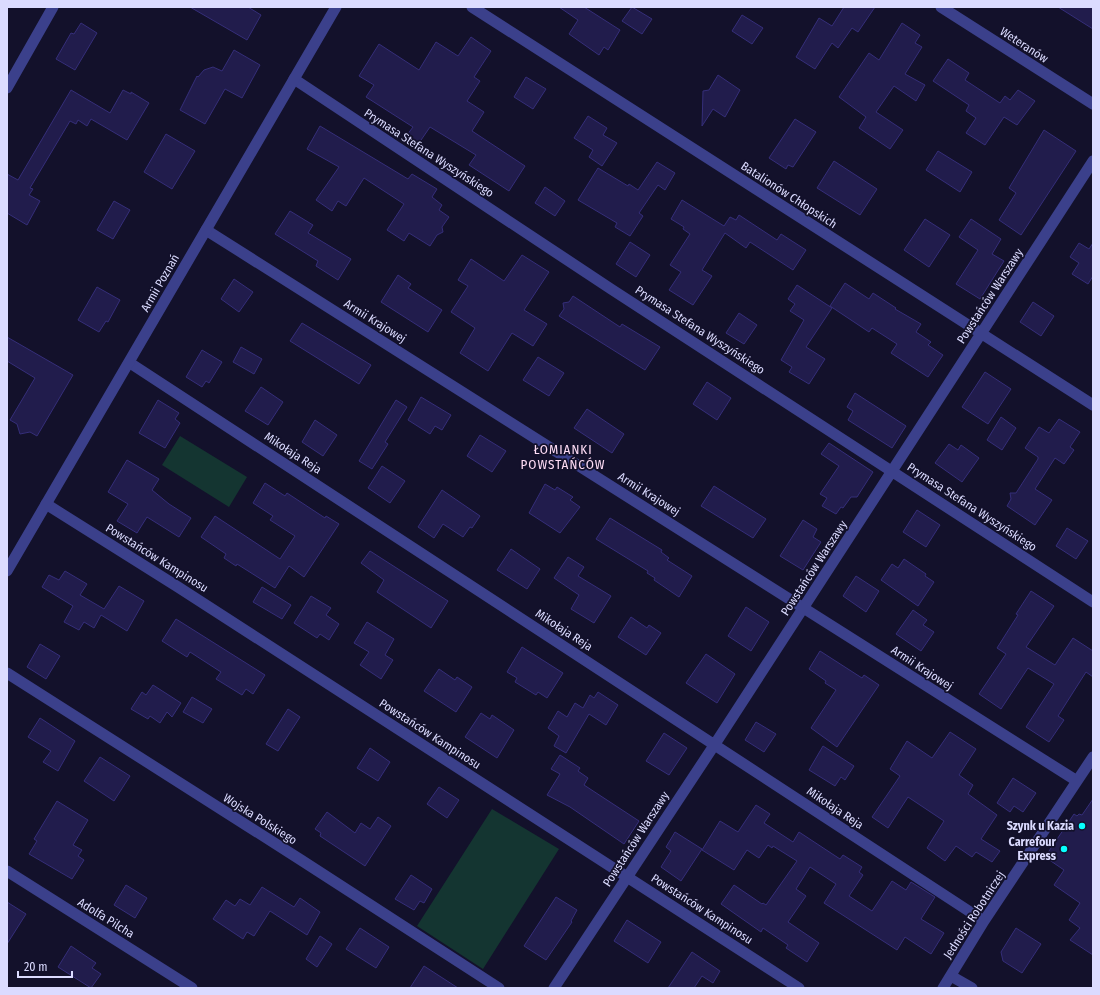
<svg xmlns="http://www.w3.org/2000/svg" width="1100" height="995" viewBox="0 0 1100 995" font-family="'Fira Sans Condensed',sans-serif">
  <rect width="100%" height="100%" fill="#13112b"/>
  <path fill="#143531" d="M180,436L247,477L229,507L162,465Z
    M492,809L559,849L483,969L417,926Z"/>
  <path fill="#211c4c" stroke="#352e79" d="M190,7H248L261,15L247,40Z
    M559,7H584L620,30L608,50L604,47L599,55L569,34L578,20Z
    M632,7L652,19L642,34L622,21Z
    M844,7H875L858,32L852,28L838,48L832,43L815,69L796,57L819,18L832,26Z
    M1058,7H1093V29Z
    M742,15L763,28L752,44L732,31Z
    M81,23L97,33L75,70L56,59L71,33L74,34Z
    M902,23L920,35L915,43L922,47L905,74L925,85L916,101L894,86L876,112L903,130L890,149L859,128L866,117L839,97L869,53L879,60Z
    M471,37L491,51L474,77L480,81L467,101L484,112L472,131L525,166L509,191L469,165L476,155L430,127L419,143L407,135L413,127L366,97L374,85L359,76L379,44L419,70L436,42L458,56Z
    M234,50L260,65L242,98L225,89L205,124L180,110L197,76L198,77L204,70L213,67L222,71Z
    M948,59L969,73L965,80L1000,103L1005,96L1010,100L1018,90L1035,101L1017,125L1004,117L985,145L966,133L976,118L966,111L969,105L933,81Z
    M718,75L740,90L725,117L713,109L702,126L703,91L709,90Z
    M526,77L546,89L533,109L514,97Z
    M71,90L110,113L123,90L131,94V92L149,103L127,140L91,119L87,126L78,120L76,124L70,121L30,188L33,189L29,195L40,201L27,225L7,213V174L18,180Z
    M588,116L607,128L603,135L617,143L602,166L589,157L593,150L574,138Z
    M795,119L816,132L793,167L788,165L786,169L769,158Z
    M320,126L408,179L412,174L437,189L432,197L442,205L439,210L449,217L442,227L443,232L437,235L430,246L409,233L404,241L387,230L404,204L364,178L346,206L338,201L332,211L316,200L339,167L307,149Z
    M1044,130L1076,151L1021,235L999,220L1016,193L1009,188Z
    M166,134L195,151L172,189L144,172Z
    M938,151L972,172L960,192L926,170Z
    M834,161L877,189L860,215L817,188Z
    M657,162L675,173L665,190L658,185L639,213L643,216L630,236L615,227L617,223L578,200L598,168L628,186L629,184L638,190Z
    M545,187L565,201L555,216L535,203Z
    M682,200L724,226L730,217L736,220L739,215L777,240L781,234L806,250L793,270L750,242L746,248L725,233L702,270L712,276L693,305L669,290L681,272L670,265L690,234L683,229L684,227L671,219Z
    M114,201L130,210L113,239L97,230Z
    M290,211L313,225L308,233L351,259L338,280L316,266L318,261L275,234Z
    M925,219L950,235L929,267L904,250Z
    M971,219L1001,239L992,254L1004,261L980,299L956,284L978,250L959,237Z
    M630,242L650,255L636,277L616,264Z
    M1079,243L1089,249L1093,243V276L1088,284L1072,274L1079,263L1070,257Z
    M522,255L549,272L524,310L547,324L533,346L512,333L488,371L460,353L475,328L451,312L468,286L458,280L471,259L504,281Z
    M398,275L411,284L408,288L442,310L428,332L381,302Z
    M234,279L253,292L239,312L221,299Z
    M845,283L869,299L873,293L896,308L895,309L921,324L916,332L931,342L928,345L943,355L928,377L891,353L897,344L872,328L869,332L830,306Z
    M797,285L832,308L806,347L825,359L809,384L789,372L792,367L781,360L804,320L790,311L795,304L788,299Z
    M97,287L120,300L108,322L106,321L99,332L78,320Z
    M573,296L620,327L622,324L660,347L645,370L559,316L564,309L563,303L569,302Z
    M1033,302L1054,316L1041,336L1020,322Z
    M739,313L757,325L744,344L726,333Z
    M302,323L371,365L359,384L290,341Z
    M7,337L73,375L37,436L30,432L20,434L17,424L10,420L35,378L7,361Z
    M241,347L262,359L254,374L233,362Z
    M202,350L222,362L209,383L206,381L202,387L186,377Z
    M538,357L564,373L549,396L523,380Z
    M985,372L1011,389L988,424L962,407Z
    M707,382L731,398L717,420L693,404Z
    M261,387L283,402L268,425L245,411Z
    M855,393L906,426L892,448L848,420L853,411L847,407Z
    M421,397L451,415L442,430L435,426L430,434L408,420Z
    M158,400L179,413L175,419L180,423L165,448L139,433Z
    M396,400L407,407L385,442L388,444L372,469L359,461Z
    M587,409L624,434L612,453L574,428Z
    M1001,417L1016,428L1002,450L987,440Z
    M1059,419L1080,432L1070,447L1074,450L1064,464L1055,458L1035,489L1052,500L1035,525L1007,506L1011,499L1010,493H1016L1038,459V457L1025,448L1039,427L1049,433Z
    M315,420L337,435L323,456L302,442Z
    M480,435L506,451L492,472L467,456Z
    M829,443L873,472L857,497H851L843,508L841,507L836,514L822,506L827,498L820,494L839,466L821,454Z
    M949,444L958,450L961,445L979,458L962,482L935,463Z
    M127,460L159,479L152,490L169,504L191,518L179,537L147,517L137,533L117,521L128,504L108,492Z
    M382,466L405,481L390,503L368,488Z
    M265,483L285,496L287,493L325,518L326,516L339,524L304,577L289,566L275,588L237,564L236,566L224,558L226,554L201,537L215,516L280,559L295,536L270,520L273,516L253,503Z
    M545,484L555,490L557,487L573,497L570,500L580,507L560,533L529,513Z
    M714,486L766,519L753,538L701,506Z
    M442,490L480,516L472,528L470,527L463,537L443,524L434,538L418,527Z
    M917,510L940,525L926,547L903,532Z
    M610,518L662,550L661,552L669,558L667,560L692,576L679,597L654,580L655,578L647,573L648,571L596,539Z
    M803,520L817,529L813,537L821,542L803,570L780,556Z
    M1067,528L1088,541L1076,559L1056,546Z
    M511,549L540,569L527,589L497,570Z
    M370,551L448,601L431,628L377,592L384,580L361,563Z
    M568,557L584,567L578,576L611,596L594,623L571,609L579,595L554,578Z
    M904,559L926,574L925,576L934,582L918,606L881,580L892,564L898,568Z
    M65,571L87,584L80,595L104,609L119,586L144,601L127,631L101,615L94,628L84,622L79,630L64,622L73,606L42,587L49,575L59,580Z
    M856,576L879,591L866,612L843,596Z
    M262,587L291,605L282,619L253,602Z
    M1031,591L1054,606L1026,647L1055,665L1073,638L1093,651V677L1086,672L1058,716L1064,720L1049,742L1026,727L1054,684L1028,668L1001,709L979,694L1006,654L997,648L1018,615L1016,614Z
    M311,596L331,608L326,615L339,624L329,640L320,634L317,638L294,623Z
    M746,607L769,622L751,651L728,636Z
    M913,610L927,620L923,625L934,632L921,651L896,634Z
    M631,617L647,628L649,625L661,633L646,655L618,637Z
    M176,619L265,675L253,694L246,689L242,695L216,679L221,672L190,652L187,657L162,641Z
    M367,622L394,639L385,655L393,660L381,679L360,665L369,652L354,643Z
    M40,644L60,656L46,679L27,667Z
    M522,647L563,673L547,698L538,692L536,695L515,682L517,678L507,672Z
    M820,651L862,678L864,675L879,685L837,747L811,728L836,690L825,683L826,681L809,669Z
    M706,654L735,674L717,703L686,683Z
    M439,669L455,680L457,677L472,687L456,712L424,691Z
    M153,685L181,703L172,717L167,712L160,723L150,716L148,719L131,709L142,692L146,695Z
    M598,692L618,705L606,725L589,714L566,753L554,746L559,736L548,728L558,711L567,717L575,703L583,708L590,695L594,698Z
    M192,697L212,709L203,723L183,712Z
    M288,709L300,717L278,751L266,744Z
    M481,713L490,719L492,715L514,730L497,758L465,737Z
    M40,718L75,741L58,771L43,762L51,751L28,737Z
    M756,722L776,734L764,752L745,740Z
    M950,732L976,749L959,775L973,785L968,794L997,815L981,839L1000,851L992,862L976,852L972,857L956,846L945,861L927,848L944,821L908,797L888,828L872,817L900,776L890,769L907,741L932,758Z
    M664,733L687,748L669,775L646,761Z
    M823,746L854,766L845,780L841,777L835,786L809,770Z
    M370,748L390,762L378,781L357,768Z
    M560,755L580,768L578,771L588,778L584,785L639,821L624,844L570,807L547,795L560,774L551,769Z
    M100,757L130,776L114,801L84,781Z
    M1013,778L1036,793L1023,812L1014,806L1010,812L997,803Z
    M439,787L459,800L447,818L427,804Z
    M1093,799V955L1070,940L1080,928L1069,920L1080,903L1054,885L1064,870L1045,857L1074,814L1077,816L1079,814L1082,815Z
    M57,801L88,820L73,845L82,850L78,856L84,860L72,879L29,854L37,841L34,839Z
    M756,805L770,814L764,823L793,842L799,832L840,859L843,855L862,867L859,872L863,875L849,896L872,911L892,881L906,890L911,882L935,897L921,919L944,933L931,954L905,937L897,950L824,903L836,884L810,867L796,889L806,896L788,922L819,943L807,962L786,948L788,945L763,928L761,932L721,904L734,885L762,904L763,903L766,905L797,861L773,846L772,848L768,845L759,858L747,850L734,870L702,850L720,821L738,832Z
    M327,812L355,833L361,823L370,829L378,817L391,826L365,866L320,836L321,833L315,829Z
    M675,832L702,849L681,881L661,867L671,851L666,847Z
    M411,875L432,889L424,903L420,901L414,910L395,899Z
    M126,885L147,898L135,918L114,905Z
    M262,887L294,907L300,898L320,912L307,935L270,911L254,936L247,932L243,939L213,919L226,900L235,906L240,899L250,905Z
    M556,897L577,910L571,921L572,922L546,960L524,946Z
    M7,902L26,914L7,944Z
    M627,920L661,942L648,963L614,941Z
    M360,928L389,947L376,968L346,949Z
    M1016,928L1041,944L1022,973L1003,961L1001,952Z
    M320,936L332,944L317,967L306,959Z
    M71,946L96,963L92,968L101,974L91,988L58,967Z
    M692,952L720,971L713,983L702,976L694,988H668Z
    M424,966L458,988H410Z"/>
  <g fill="none" stroke-linecap="round" stroke-linejoin="round">
    <path stroke="#3b408b" stroke-width="11" d="M472,7L1093,405
      M941,7L1093,104
      M294,79L611,289L1093,602
      M7,88L53,7
      M206,230L1077,781
      M130,363L984,921
      M46,504L178,587L799,988
      M7,673L301,860L499,988
      M7,871L192,988
      M951,976L972,988
      M554,988L715,744L1093,161
      M943,988L984,921L1093,757"/>
    <path stroke="#3b408b" stroke-width="11" d="M7,571L336,7"/>
  </g>
  <g fill="#07ffff" stroke="#13112b" stroke-width="1.5">
    <circle cx="1082" cy="826" r="4"/>
    <circle cx="1064" cy="849" r="4"/>
  </g>
  <g text-anchor="middle" dominant-baseline="central" stroke-width="3.5" stroke-linejoin="round" paint-order="stroke">
    <g font-size="12" fill="#dbdbff" stroke="#13112b">
      <text transform="translate(1024 45) rotate(33)">Weteranów</text>
      <text transform="translate(429 153) rotate(33)">Prymasa Stefana Wyszyńskiego</text>
      <text transform="translate(789 195) rotate(33)">Batalionów Chłopskich</text>
      <text transform="translate(160 283) rotate(-60)">Armii Poznań</text>
      <text transform="translate(990 296) rotate(-57)">Powstańców Warszawy</text>
      <text transform="translate(375 321) rotate(32)">Armii Krajowej</text>
      <text transform="translate(700 330) rotate(33)">Prymasa Stefana Wyszyńskiego</text>
      <text transform="translate(293 453) rotate(33)">Mikołaja Reja</text>
      <text transform="translate(649 494) rotate(32)">Armii Krajowej</text>
      <text transform="translate(972 507) rotate(33)">Prymasa Stefana Wyszyńskiego</text>
      <text transform="translate(157 558) rotate(32)">Powstańców Kampinosu</text>
      <text transform="translate(814 568) rotate(-57)">Powstańców Warszawy</text>
      <text transform="translate(564 630) rotate(33)">Mikołaja Reja</text>
      <text transform="translate(922 668) rotate(33)">Armii Krajowej</text>
      <text transform="translate(430 734) rotate(33)">Powstańców Kampinosu</text>
      <text transform="translate(835 808) rotate(34)">Mikołaja Reja</text>
      <text transform="translate(260 819) rotate(32)">Wojska Polskiego</text>
      <text transform="translate(636 839) rotate(-57)">Powstańców Warszawy</text>
      <text transform="translate(702 909) rotate(33)">Powstańców Kampinosu</text>
      <text transform="translate(974 915) rotate(-57)">Jedności Robotniczej</text>
      <text transform="translate(106 918) rotate(32)">Adolfa Pilcha</text>
    </g>
    <g font-size="12" font-weight="bold" fill="#dbdbff" stroke="#13112b" text-anchor="end">
      <text x="1074" y="826">Szynk u Kazia</text>
      <text x="1056" y="842">Carrefour<tspan x="1056" dy="14">Express</tspan></text>
    </g>
    <g font-size="13" letter-spacing="1" fill="#ffddf6" stroke="#13112b">
      <text x="563" y="449">ŁOMIANKI<tspan x="563" dy="15">POWSTAŃCÓW</tspan></text>
    </g>
  </g>
  <rect width="1100" height="995" fill="none" stroke="#dbdbff" stroke-width="16"/>
  <path d="M18 971v6h54v-6" fill="none" stroke="#dbdbff" stroke-width="2"/>
  <text x="24" y="971" font-size="12" fill="#dbdbff" stroke="#13112b" stroke-width="3" paint-order="stroke">20 m</text>
</svg>
